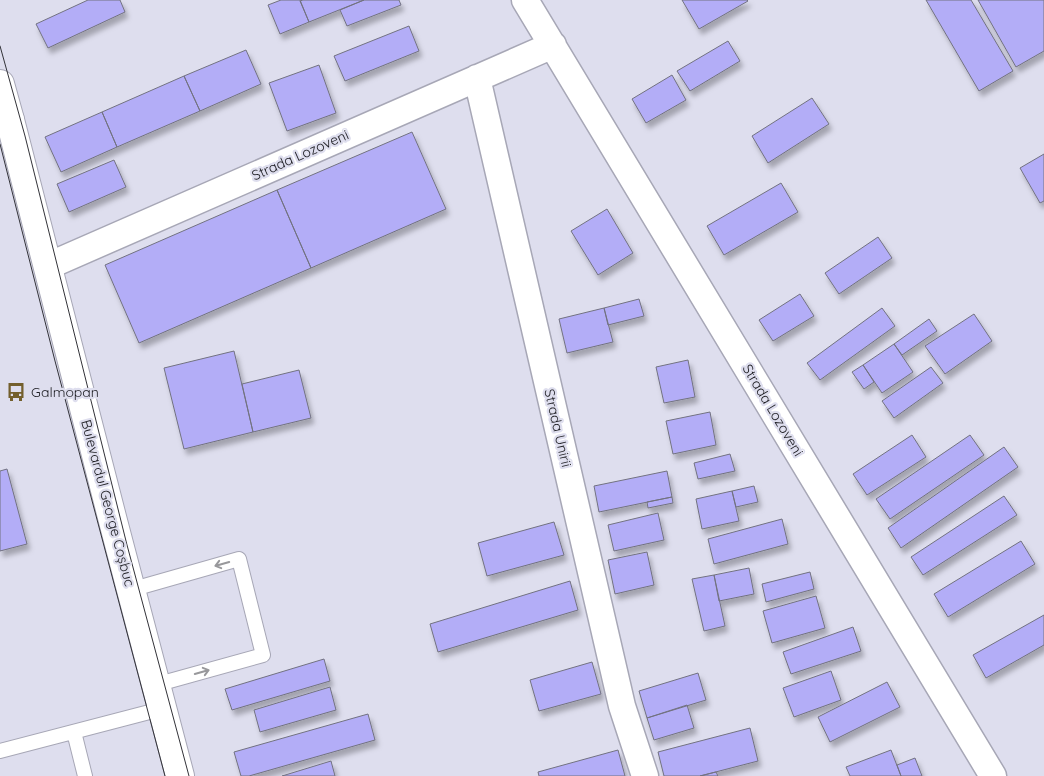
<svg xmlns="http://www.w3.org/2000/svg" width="1044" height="776" viewBox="0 0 1044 776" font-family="Quicksand,sans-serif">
  <defs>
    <filter id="shadow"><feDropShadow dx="3" dy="5.5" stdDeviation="2.5" flood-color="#0004"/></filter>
  </defs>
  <rect width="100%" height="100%" fill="#dedeee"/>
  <path fill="#b3adf7" stroke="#727280" filter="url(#shadow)" d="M88,0H120L125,12L48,48L36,24Z
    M281,0H300L309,22L280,34L268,5Z
    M303,0H364L309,22L300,1Z
    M364,0H399L401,5L347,26L340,10Z
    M682,0H747L748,1L699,29Z
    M926,0H971L1013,71L979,91Z
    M978,0H1044V51L1016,67Z
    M409,26L419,51L345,81L334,56Z
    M728,41L740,61L690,91L677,71Z
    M246,50L261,84L200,111L184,76Z
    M319,65L336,113L287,131L269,83Z
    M672,75L686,100L646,123L632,99Z
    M184,76L200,111L117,147L102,112Z
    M812,98L829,124L768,163L752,136Z
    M102,112L117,147L61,172L45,137Z
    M412,132L446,209L311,268L277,190Z
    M1044,154V201L1040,203L1020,168Z
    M114,160L126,187L69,212L57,184Z
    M781,183L798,212L724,255L707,226Z
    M277,190L311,268L139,343L105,265Z
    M607,209L633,253L598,275L571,231Z
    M878,237L892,258L839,294L825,273Z
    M800,294L814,316L773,341L759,320Z
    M639,299L644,316L608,325L604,308Z
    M604,308L613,342L567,353L559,319Z
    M882,308L895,326L820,380L807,363Z
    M974,314L992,341L945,374L925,346Z
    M929,319L937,331L902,355L894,344Z
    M894,344L913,372L882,393L863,365Z
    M234,351L253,432L184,449L164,368Z
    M688,360L695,397L664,403L656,367Z
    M863,365L874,382L864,389L852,372Z
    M931,367L943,383L894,418L882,401Z
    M299,370L311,418L253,432L242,384Z
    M710,412L716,445L673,454L666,421Z
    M912,435L926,457L867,495L853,474Z
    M970,435L984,455L890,519L876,499Z
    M1004,447L1018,467L901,548L888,528Z
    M730,454L735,471L698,479L694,463Z
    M7,469L27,544L0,551V471Z
    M667,471L672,497L599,512L594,486Z
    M754,486L758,502L736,507L732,491Z
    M732,491L739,521L702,529L696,499Z
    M1004,496L1017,515L923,575L911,557Z
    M672,497L673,503L648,508L647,502Z
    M658,513L664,540L614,551L608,525Z
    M782,519L788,544L714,564L708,539Z
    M554,522L564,555L487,576L478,543Z
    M1021,541L1035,564L948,617L934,594Z
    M647,552L654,585L615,594L608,560Z
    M749,568L754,594L719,601L714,575Z
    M810,572L814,589L766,602L762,584Z
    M714,575L725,626L704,631L692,579Z
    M570,581L578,610L438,652L430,624Z
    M816,596L825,628L772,643L763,611Z
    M1044,615V645L986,678L973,655Z
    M853,627L861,651L791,674L783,652Z
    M324,659L330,681L232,710L225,689Z
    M592,662L601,694L539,711L530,680Z
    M831,671L841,700L794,717L783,688Z
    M698,673L706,700L647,718L639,691Z
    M887,682L900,707L830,742L818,717Z
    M330,687L336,710L260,732L254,710Z
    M687,705L694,728L654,740L647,718Z
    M368,714L375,740L249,776H241L234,752Z
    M750,728L758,761L700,776H664L658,752Z
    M618,750L625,776H539L538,772Z
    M891,750L901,776H850L846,767Z
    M915,758L922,776H901L897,765Z
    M331,761L335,776H282Z
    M716,772L718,776H700Z"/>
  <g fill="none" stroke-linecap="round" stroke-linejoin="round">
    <g stroke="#a7a7b6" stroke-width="16">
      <path id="service" d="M130,590L239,559L263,655L155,685
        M74,732L85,776
        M0,751L161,709"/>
    </g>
    <g stroke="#a7a7b6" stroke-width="29">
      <path id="minor" d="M525,0L993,776
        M477,78L622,706L645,776
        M48,266L553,45"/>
    </g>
    <g stroke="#a7a7b6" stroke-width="30">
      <path id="primary" d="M10,120L113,521L180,776"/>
    </g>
    <g stroke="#a7a7b6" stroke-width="30">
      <path id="trunk" d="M0,84L10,120L0,123"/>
    </g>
    <use href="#service" stroke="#fff" stroke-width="14"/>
    <use href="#minor" stroke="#fff" stroke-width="26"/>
    <use href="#primary" stroke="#fff" stroke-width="28"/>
    <use href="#trunk" stroke="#fff" stroke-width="28"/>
    <path stroke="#323238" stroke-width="1" d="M0,46L25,136L127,545L189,776
      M0,144L55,361L165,776"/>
  </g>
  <defs><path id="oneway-shaft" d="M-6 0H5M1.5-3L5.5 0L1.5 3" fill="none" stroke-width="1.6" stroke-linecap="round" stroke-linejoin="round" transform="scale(1.25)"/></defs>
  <g stroke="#98989b">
    <use href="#oneway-shaft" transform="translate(222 564) rotate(164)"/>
    <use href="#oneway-shaft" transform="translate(202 672) rotate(-16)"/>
  </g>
  <defs>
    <g id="bus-bare" transform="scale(1.5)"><path d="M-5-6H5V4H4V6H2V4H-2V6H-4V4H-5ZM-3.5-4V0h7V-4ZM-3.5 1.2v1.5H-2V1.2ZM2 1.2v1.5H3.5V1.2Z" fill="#735f2d" stroke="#dedeee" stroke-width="2.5" paint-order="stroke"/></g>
  </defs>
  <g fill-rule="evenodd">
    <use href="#bus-bare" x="16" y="392"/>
  </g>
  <g text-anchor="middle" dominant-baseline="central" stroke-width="4.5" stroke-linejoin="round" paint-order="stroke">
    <g font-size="14" fill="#1b1b20" stroke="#dedeee">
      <text transform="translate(300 155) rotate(-24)">Strada Lozoveni</text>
      <text transform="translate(773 410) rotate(59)">Strada Lozoveni</text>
      <text transform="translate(558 428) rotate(77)">Strada Unirii</text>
      <text transform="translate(108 503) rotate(75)">Bulevardul George Coșbuc</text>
    </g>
    <g font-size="14" fill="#1b1b20" stroke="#dedeee" text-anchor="start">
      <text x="31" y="392">Galmopan</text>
    </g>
  </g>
</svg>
